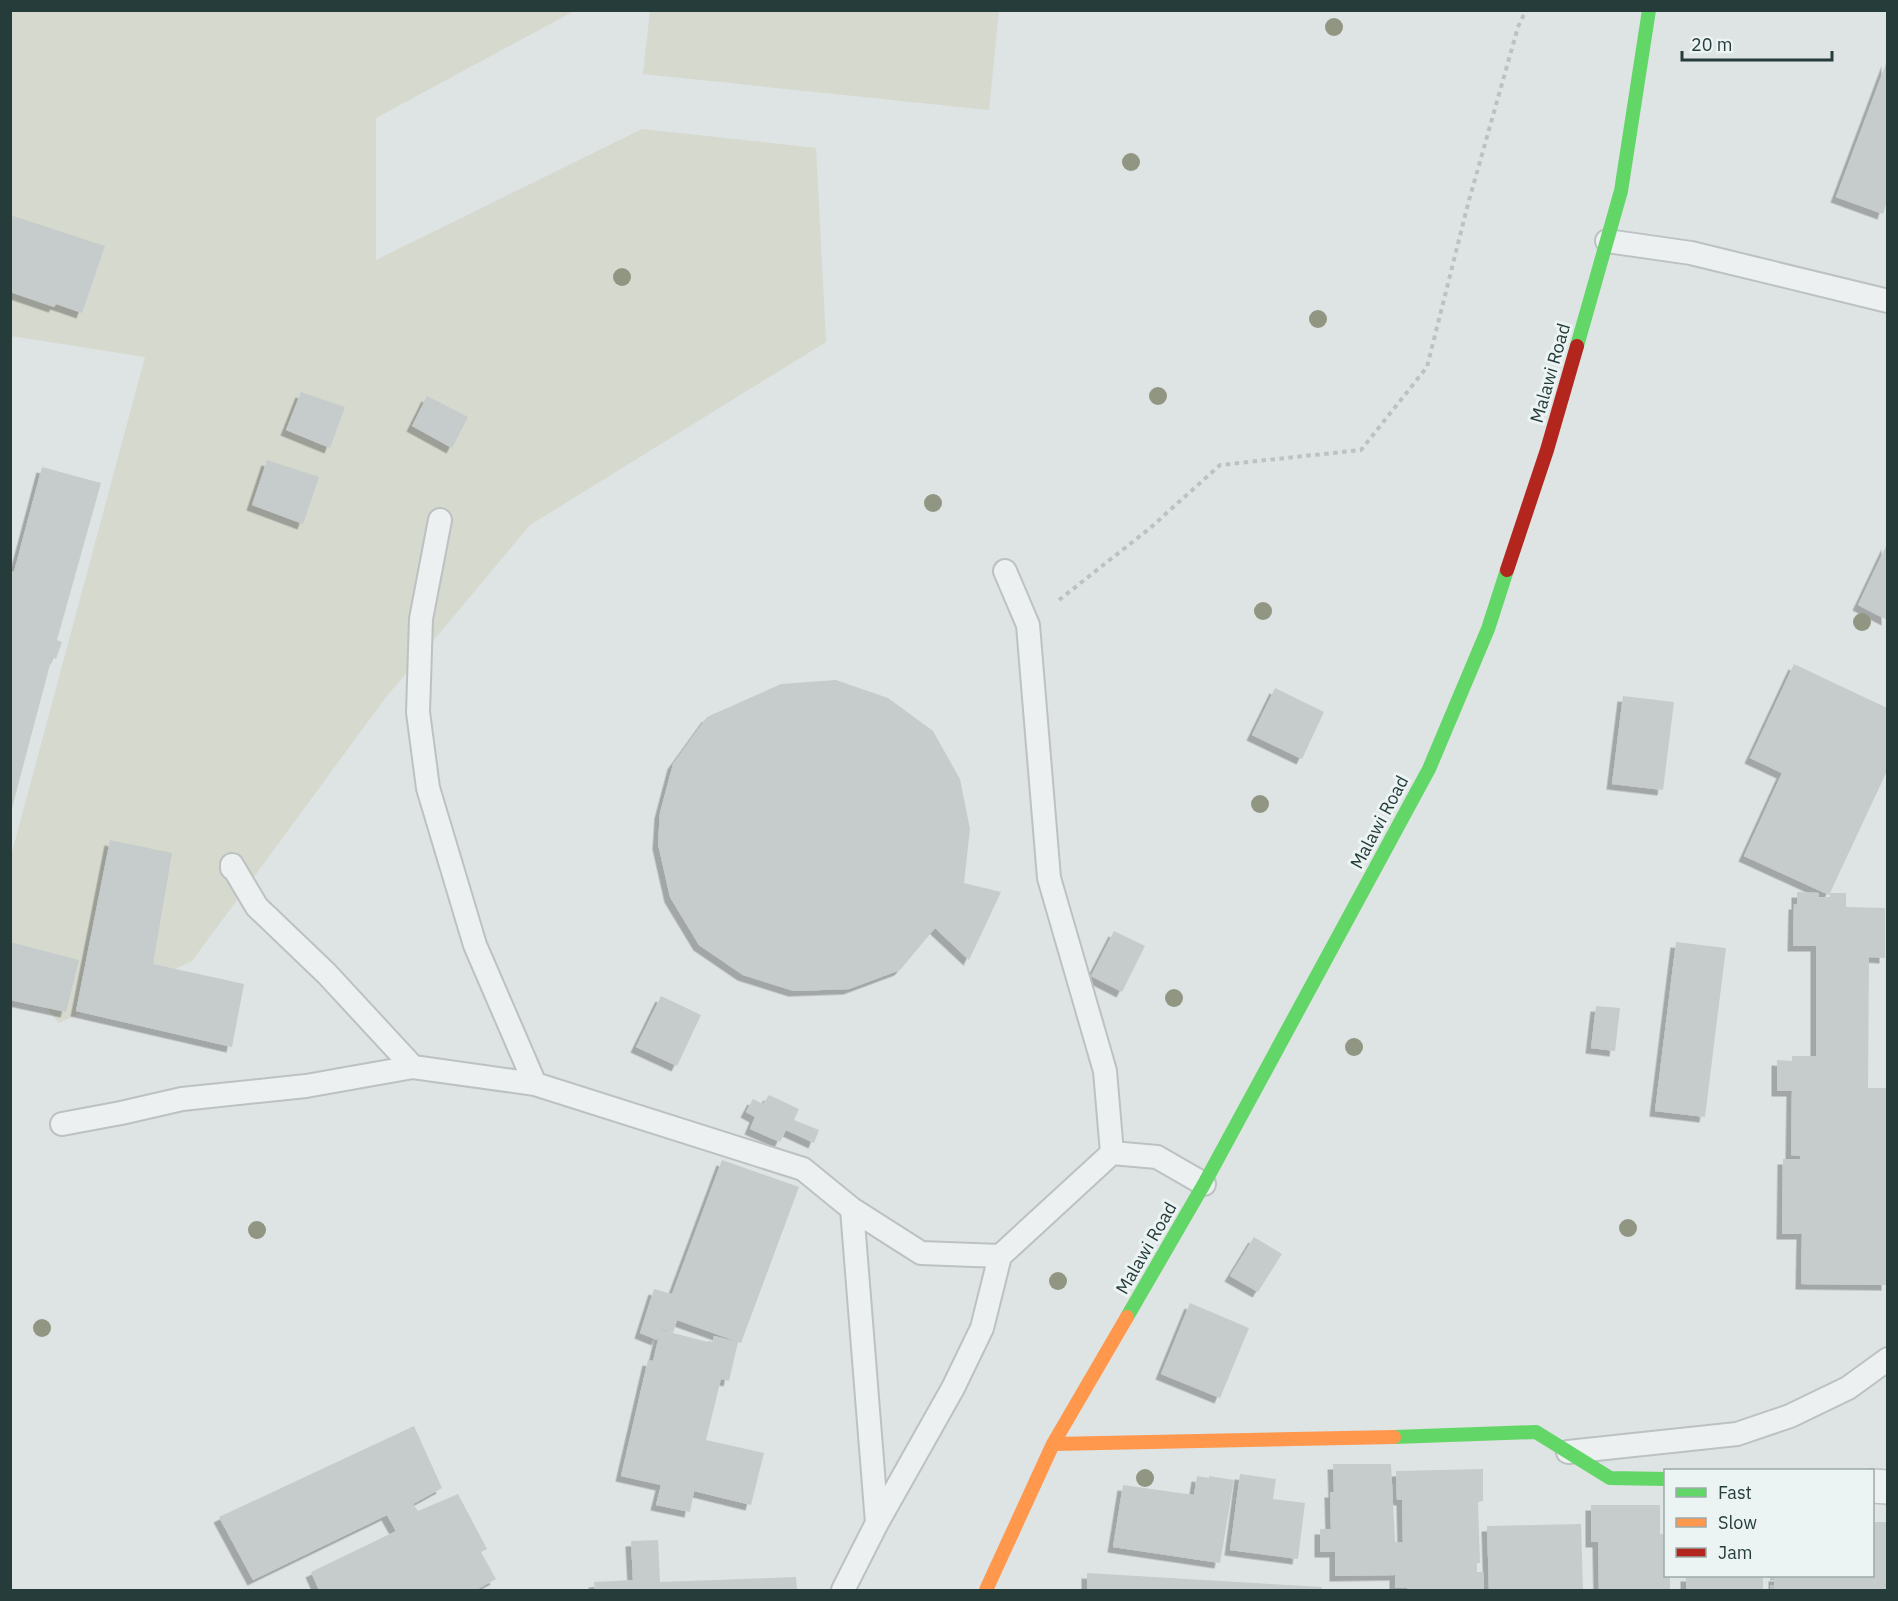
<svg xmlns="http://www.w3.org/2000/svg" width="1898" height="1601" viewBox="0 0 1898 1601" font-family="'IBM Plex Sans',sans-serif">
  <defs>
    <filter id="shadow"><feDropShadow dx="-5.5" dy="5.5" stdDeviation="0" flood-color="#0004"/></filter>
  </defs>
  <rect width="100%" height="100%" fill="#dee3e3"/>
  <path fill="#d5d9ce" d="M10,11H574L376,118V260L642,129L816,148L826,342L530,525L386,697L192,961L59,1023L11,965V856L145,357L11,336Z
    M650,11H999L989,110L643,74Z"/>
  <path fill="#c6cccb" filter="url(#shadow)" d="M1887,61V201L1883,214L1836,197Z
    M10,215L105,246L82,313L56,304L54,307L10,292Z
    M301,392L345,407L330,448L286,430Z
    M427,396L468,417L452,448L412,426Z
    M267,460L319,477L303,524L252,505Z
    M42,467L101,483L57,640L62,642L56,659L52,657L12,808L10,807V571L14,572Z
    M1887,544V620L1858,605Z
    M1794,664L1887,708V771L1829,895L1744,856L1782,773L1750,758Z
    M836,680L888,698L933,731L960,779L970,829L964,883L1001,892L969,960L935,928L900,970L849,989L794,991L743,975L699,945L670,897L658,844L660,813L673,764L707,717L781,684Z
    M1275,688L1324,712L1302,759L1252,735Z
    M1623,696L1674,702L1663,790L1612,784Z
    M110,840L172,853L153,964L244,984L232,1047L76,1011Z
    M1797,892L1819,893V897H1830V893H1846V907L1885,908V958L1869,957L1868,1088H1887V1285L1801,1284L1802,1234H1782L1783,1159H1800V1156L1791,1155L1792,1091H1777V1060L1792,1061V1056H1816V946H1793L1794,904H1797Z
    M1114,931L1145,946L1122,992L1091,976Z
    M10,942L79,960L66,1012L10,1000Z
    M1676,942L1726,948L1705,1117L1655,1111Z
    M661,996L701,1015L677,1066L636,1047Z
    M1596,1006L1620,1008L1615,1051L1591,1048Z
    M769,1095L799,1109L794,1120L819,1130L814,1143L786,1130L780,1142L750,1129L755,1117L746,1112L753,1099L763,1104Z
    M722,1160L799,1187L741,1343L677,1320L673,1333L662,1329L661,1330L712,1343L714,1336L738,1342L729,1381L721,1379L706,1440L764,1453L751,1505L694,1491L690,1512L656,1505L661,1485L621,1476L648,1360L653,1361L660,1332L657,1340L640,1333L654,1289L672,1294Z
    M1254,1237L1282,1254L1258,1292L1230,1276Z
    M1190,1303L1249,1328L1220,1398L1161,1374Z
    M414,1426L442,1488L413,1504L418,1511L458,1494L487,1549L481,1552L496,1579L476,1590H319L311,1572L396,1531L387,1515L253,1580L219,1517Z
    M1333,1464H1391L1395,1542H1403L1402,1500H1397L1396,1471L1483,1469V1501L1478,1502L1480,1563H1477V1572H1483L1484,1590H1407V1588H1395V1575L1335,1576V1552H1320V1529H1331L1330,1492H1334Z
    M1240,1474L1276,1479L1273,1499L1305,1503L1298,1559L1230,1550Z
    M1197,1476L1209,1478V1476L1234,1480L1220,1563L1113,1547L1123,1485L1194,1495Z
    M1591,1505H1660V1534H1665V1575L1670,1576V1590H1599L1598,1542H1591Z
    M1872,1522H1887V1590H1774V1576H1872Z
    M1581,1524L1583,1590H1489L1487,1526Z
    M658,1540L660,1582L796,1577L797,1590H595L594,1582L633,1580L631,1541Z
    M1087,1573L1322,1587L1321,1590H1087Z
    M1686,1576H1763V1590H1686Z"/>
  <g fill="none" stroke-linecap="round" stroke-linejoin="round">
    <g stroke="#bcc1c1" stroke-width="26">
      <path id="lane" d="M1607,241L1691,253L1888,301
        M440,520L421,619L418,712L428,788L475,945L535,1084
        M1005,571L1028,625L1049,878L1105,1071L1112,1153
        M232,868V865L257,907L327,974L413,1067L535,1084L803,1169L852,1209L921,1253L1000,1256L1112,1153L1157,1157L1204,1184
        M62,1124L121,1113L182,1099L306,1086L413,1067
        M852,1209L877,1523
        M1568,1452L1737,1434L1790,1416L1848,1388L1888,1359
        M843,1590L877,1523L953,1388L982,1328L1000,1256"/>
    </g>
    <g stroke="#bcc1c1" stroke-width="36">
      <path id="street" d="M1872,1486L1888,1487"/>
    </g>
    <path stroke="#bcc2c2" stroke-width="4" stroke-dasharray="4.5 4.5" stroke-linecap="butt" d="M1059,600L1149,529L1220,465L1361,450L1427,367L1468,204L1518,27L1526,10
      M1772,1576V1590"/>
    <use href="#lane" stroke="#edf0f0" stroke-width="22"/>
    <use href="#street" stroke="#edf0f0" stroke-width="33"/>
    <path stroke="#63d668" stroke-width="14" d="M1577,346L1621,191L1649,10
      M1127,1317L1204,1184L1429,769L1488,629L1507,570
      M1394,1437L1536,1432L1610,1478L1666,1479"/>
    <path stroke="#ff974d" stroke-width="14" d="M1053,1444L1394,1437
      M986,1590L1053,1444L1127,1317"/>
    <path stroke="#b3261e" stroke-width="14" d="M1507,570L1547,450L1577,346"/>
  </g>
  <g fill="#919682">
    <circle cx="1334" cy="27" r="9"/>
    <circle cx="1131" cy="162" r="9"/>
    <circle cx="622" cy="277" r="9"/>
    <circle cx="1318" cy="319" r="9"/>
    <circle cx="1158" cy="396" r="9"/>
    <circle cx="933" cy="503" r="9"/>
    <circle cx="1263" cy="611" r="9"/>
    <circle cx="1862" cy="622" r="9"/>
    <circle cx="1260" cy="804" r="9"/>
    <circle cx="1174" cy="998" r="9"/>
    <circle cx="1354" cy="1047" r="9"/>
    <circle cx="1628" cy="1228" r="9"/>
    <circle cx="257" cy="1230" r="9"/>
    <circle cx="1058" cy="1281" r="9"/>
    <circle cx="42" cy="1328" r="9"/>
    <circle cx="1145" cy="1478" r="9"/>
  </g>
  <g text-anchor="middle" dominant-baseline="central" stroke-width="6" stroke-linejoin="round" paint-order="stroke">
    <g font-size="18" fill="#253c3b" stroke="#ebf4f3">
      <text transform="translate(1550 373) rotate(-74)">Malawi Road</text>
      <text transform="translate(1379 822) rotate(-62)">Malawi Road</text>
      <text transform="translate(1146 1248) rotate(-60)">Malawi Road</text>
    </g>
  </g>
  <rect width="1898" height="1601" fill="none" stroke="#253c3b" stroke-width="24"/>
  <rect x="1664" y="1469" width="210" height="108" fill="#ebf4f3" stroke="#9caaa9" stroke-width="1.5"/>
  <rect x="1676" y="1488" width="30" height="9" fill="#63d668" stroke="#9caaa9" stroke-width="1.5"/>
  <text x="1718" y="1499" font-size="18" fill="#253c3b">Fast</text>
  <rect x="1676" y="1518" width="30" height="9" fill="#ff974d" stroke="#9caaa9" stroke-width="1.5"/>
  <text x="1718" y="1529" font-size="18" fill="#253c3b">Slow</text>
  <rect x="1676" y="1548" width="30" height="9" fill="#b3261e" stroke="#9caaa9" stroke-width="1.5"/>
  <text x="1718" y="1559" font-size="18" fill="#253c3b">Jam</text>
  <path d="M1682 51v9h150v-9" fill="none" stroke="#253c3b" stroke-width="3"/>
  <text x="1691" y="51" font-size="18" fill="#253c3b" stroke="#ebf4f3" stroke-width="4.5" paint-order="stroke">20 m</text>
</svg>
